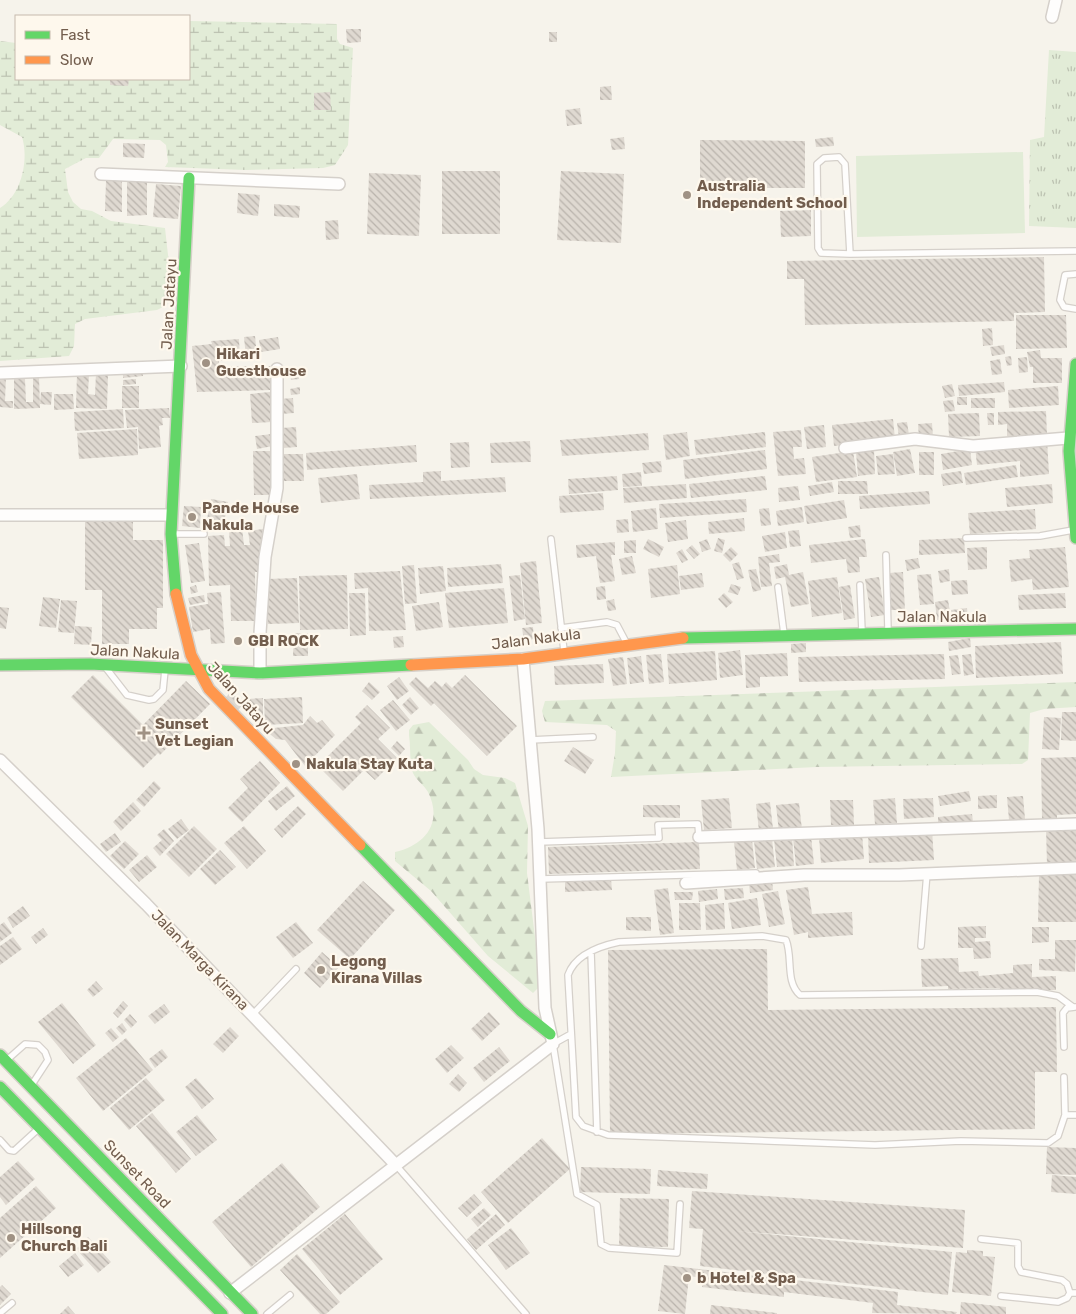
<svg xmlns="http://www.w3.org/2000/svg" width="1076" height="1314" viewBox="0 0 1076 1314" font-family="Rubik,sans-serif">
  <defs>
    <pattern id="grass-tufts" width="24" height="20" patternUnits="userSpaceOnUse" patternTransform="scale(1.25)"><rect width="24" height="20" fill="#e2ecd7"/><path d="M3 7l-1-3M5 7V3M7 7l1-3M15 17l-1-3M17 17v-4M19 17l1-3" fill="none" stroke="#bcc2b1"/></pattern>
    <pattern id="forest-firs" width="22" height="20" patternUnits="userSpaceOnUse" patternTransform="scale(1.25)"><rect width="22" height="20" fill="#e2ecd7"/><path d="M5 1l3.5 6h-7zM16 11l3.5 6h-7z" fill="#bcc2b1"/></pattern>
    <pattern id="wetland-marsh" width="20" height="14" patternUnits="userSpaceOnUse" patternTransform="scale(1.25)"><rect width="20" height="14" fill="#e2ecd7"/><path d="M1 5h8M5 5V1M11 12h8M15 12V8" fill="none" stroke="#bcc2b1"/></pattern>
    <pattern id="building-back-hatch" width="6" height="6" patternUnits="userSpaceOnUse" patternTransform="scale(1.25)"><rect width="6" height="6" fill="#dfd9d1"/><path d="M-1 5l2 2M0 0l6 6M5-1l2 2" fill="none" stroke="#b9b3ac"/></pattern>
  </defs>
  <rect width="100%" height="100%" fill="#f6f3eb"/>
  <path fill="url(#grass-tufts)" d="M1049,50L1076,52V228L1029,226L1030,140L1044,137Z"/>
  <path fill="url(#forest-firs)" d="M1076,682V707L1044,709L1030,713L1028,760L1022,764L816,767L611,777L615,753L616,731L607,725L545,722L542,711L545,701Z
    M429,722L468,760L474,769L483,775L505,778L515,783L528,826L527,873L541,985L533,993L488,956L431,891L395,861V852C426,845 443,822 428,792C424,785 416,780 413,773C409,761 411,748 409,735V730L413,725Z"/>
  <path fill="url(#wetland-marsh)" d="M189,21L337,24V39L340,44L353,48L348,145L335,165L323,168L246,170L165,167L168,162L166,145L160,140L113,139L99,158H86L65,169L68,192L73,202L81,209L92,211L111,221L165,228L171,282L167,305L157,310L85,319L75,324L74,346L69,356L0,361V208C22,195 29,159 22,137L0,125V41L16,43V79H189Z"/>
  <path fill="#e2ecd7" d="M1023,152L1025,233L857,237L856,156Z"/>
  <path fill="url(#building-back-hatch)" d="M346,29H361V42L347,43Z
    M549,32H557V42H549Z
    M110,79H129L128,86L110,85Z
    M611,86L612,100H600V87Z
    M330,92L331,110H314V93Z
    M580,108L582,124L567,126L565,110Z
    M624,137L625,149L612,150L610,139Z
    M833,137L834,146L816,147L815,139Z
    M700,140L805,141V188H700Z
    M123,143L145,144L144,158L123,157Z
    M442,171H500V234H442Z
    M561,171L624,174L621,243L557,240Z
    M369,173L421,175L419,236L367,234Z
    M106,181H122V212L105,211Z
    M147,181V215L127,216V182Z
    M156,184L181,186L178,219L153,217Z
    M238,193L260,195L258,216L237,213Z
    M274,204L300,206L299,218L274,216Z
    M811,210V236L781,237L780,211Z
    M338,220L339,239L326,240L325,221Z
    M1044,257L1045,312L1014,313V321L805,325L804,279H787V261Z
    M1016,315H1066L1067,348L1016,349Z
    M992,328L993,345L983,346L982,329Z
    M255,336L257,356L246,358L244,337Z
    M278,337L280,349L261,352L259,340Z
    M239,339L240,360L219,361V366H270V390L197,392L192,346L212,344L211,341Z
    M1004,345L1005,354L992,356L990,347Z
    M1040,350L1041,358H1062V383H1033V367H1030L1027,352Z
    M1011,356L1012,365L1007,366L1005,357Z
    M1027,357L1028,372L1019,373L1018,358Z
    M1000,359L1002,374L992,375L990,361Z
    M142,368L143,376L123,378V370Z
    M299,371V379L291,380L290,372Z
    M77,373L89,374L88,394L95,395L96,373L108,374L107,409L76,408Z
    M0,376L6,377L5,401H13V408L0,407Z
    M33,376H39L40,408L14,409V379H25L26,402H33Z
    M136,379V384L123,385V380Z
    M1004,382L1005,392L959,396L958,385Z
    M952,384L955,396L945,398L942,386Z
    M122,386H139V408H122Z
    M1058,386L1059,405L1009,408L1008,390Z
    M300,387V394L291,395L290,389Z
    M41,392H52L51,405L40,404Z
    M270,392L272,422L252,423L250,394Z
    M54,394H73L74,409L54,410Z
    M957,397H967V405H957Z
    M293,398L294,413L281,414L280,399Z
    M971,398H995V408H971Z
    M953,400L955,411L945,412L943,401Z
    M169,408L170,418H162L163,425L159,426L161,447L139,449L138,427L127,428L125,410Z
    M123,409L124,428L75,431L74,412Z
    M1046,411L1047,435L1007,436V424L998,425V412Z
    M979,413L980,436L949,437L948,414Z
    M987,413H994V425H988Z
    M893,419L895,439L834,446L832,425Z
    M907,422L909,435L899,437L897,423Z
    M932,423L933,437L919,438L918,424Z
    M824,425L826,447L807,449L804,427Z
    M296,427L297,447L283,448L281,428Z
    M137,429L138,455L79,459L77,433Z
    M801,430L802,447H793L794,459L804,458L806,474L778,476L773,432Z
    M687,432L690,456L666,460L663,435Z
    M765,432L766,447L696,455L694,440Z
    M648,433L649,450L562,456L560,440Z
    M272,434L273,446L257,449L255,436Z
    M1047,440L1049,474L1020,477V461L977,465L975,446Z
    M530,441L531,462L491,463L490,443Z
    M469,442L470,467L451,468L450,443Z
    M416,445L417,462L307,470L306,453Z
    M910,449L915,473L897,476L893,452Z
    M970,449L972,465L943,470L941,454Z
    M765,450L767,469L685,479L683,460Z
    M874,450L875,474L858,476L856,452Z
    M253,451H273L274,495H254Z
    M853,451L857,477L816,482L812,457Z
    M919,452H934V475H919Z
    M281,454H303L304,481H282Z
    M893,454L895,474L878,475L876,456Z
    M661,461L662,472L644,474L642,463Z
    M1016,465L1018,477L966,485L964,473Z
    M441,471V481L505,477L506,492L370,499L369,485L423,482V472Z
    M961,471L963,483L943,486L941,474Z
    M641,472L642,486L623,487L622,474Z
    M357,474L360,499L321,503L318,478Z
    M617,476L618,490L569,494L568,479Z
    M765,476L767,490L691,498L689,484Z
    M838,481H867L868,494H838Z
    M832,482L834,492L810,496L808,486Z
    M686,484L687,498L624,503L623,488Z
    M1052,484L1053,503L1007,507L1005,488Z
    M798,486L800,500L779,502L778,488Z
    M929,491L930,504L860,509L859,496Z
    M603,493L604,510L560,513L559,496Z
    M211,499L228,502L224,523L207,519Z
    M746,499L747,512L660,518L659,504Z
    M844,500L847,518L807,524L804,506Z
    M184,506L201,507L200,528L182,526Z
    M802,507L804,522L778,526L776,511Z
    M656,508L658,529L633,532L631,511Z
    M769,508L771,525L761,526L759,509Z
    M1035,509L1036,529L970,534L968,513Z
    M744,518L745,531L709,534L708,522Z
    M628,519L629,532L617,533L616,520Z
    M686,520L688,539L668,542L665,523Z
    M85,521H133V540H163V608H157V629H129V644H102V590H85Z
    M860,525L861,537L850,538L848,527Z
    M242,528L244,545H250L248,531L263,529L258,572H255L256,621H231L230,585L209,586L208,536L224,535L225,546H230L229,530Z
    M799,530L801,546L790,547L788,531Z
    M785,532L787,548L765,552L762,536Z
    M718,538L725,540L722,553L714,551Z
    M964,538L965,553L919,555V540Z
    M648,539L664,547L659,557L643,549Z
    M707,539L711,549L702,552L699,542Z
    M865,539L867,557H859L860,572L848,573L846,559L811,563L809,545Z
    M636,540V553H624V541Z
    M615,542V555H611L615,581L600,583L596,556L577,558L576,545Z
    M199,543L205,581L191,583L185,545Z
    M692,545L700,554L694,559L686,550Z
    M731,547L738,554L730,562L723,555Z
    M987,547V569L968,570L967,548Z
    M1065,547L1069,587L1033,590L1032,579L1011,582L1009,560L1030,558L1029,550Z
    M682,549L688,560L682,563L676,553Z
    M779,554L780,562L769,563L772,586L761,587L758,557Z
    M632,556L636,573L622,575L619,559Z
    M918,558L920,568L907,571L905,560Z
    M536,561L542,623L526,625L520,563Z
    M739,562L744,578L737,580L732,564Z
    M501,564L503,583L448,587L447,568Z
    M787,564L789,575L803,572L809,604L791,607L785,577L776,579L774,567Z
    M414,565L417,603L405,604L402,566Z
    M677,565L680,594L651,598L648,569Z
    M443,566L446,591L420,594L418,568Z
    M756,569L761,590L753,592L748,570Z
    M949,569L950,581L940,583L938,571Z
    M400,571L406,630L369,631L368,588L355,589L354,573Z
    M903,572L905,610H891L889,573Z
    M702,573L704,587L681,590L679,576Z
    M931,574L934,604L920,605L917,575Z
    M347,575L348,629L300,630L299,576Z
    M520,575L525,619L514,621L509,576Z
    M837,577L842,613L812,617L808,581Z
    M879,577L885,615L871,617L865,579Z
    M297,578L299,623L268,624L266,579Z
    M967,580L968,594L952,595L951,581Z
    M731,584L741,587L738,595L728,592Z
    M196,585L198,592L191,594L190,587Z
    M850,585L855,618L844,620L839,587Z
    M605,586L606,599L597,600L596,587Z
    M504,588L508,623L449,628L445,593Z
    M221,592L225,643L211,644L210,629L193,632L189,607L208,604L207,593Z
    M349,593H365L366,635L350,636Z
    M724,593L733,602L726,608L718,599Z
    M1065,593L1066,608L1019,610L1018,595Z
    M204,595L205,602L190,605L188,598Z
    M43,597L60,599L56,628L39,626Z
    M614,599L616,610L608,611L606,601Z
    M61,600L77,601L74,633L58,632Z
    M948,600L951,618L937,620L935,602Z
    M439,602L443,627L416,631L412,606Z
    M0,607L9,608L6,629L0,628Z
    M967,608L968,619L953,621L951,610Z
    M75,626L92,627L91,645L74,644Z
    M533,627L534,639L524,641L522,628Z
    M294,633H308V656H293Z
    M403,636L404,647L394,648L393,637Z
    M970,638L971,647L949,651L948,642Z
    M1061,642L1063,674L976,678L975,646Z
    M806,643V652L791,653V644Z
    M740,650L743,675L720,678L718,653Z
    M715,651L717,680L669,684L667,654Z
    M787,653L788,676L760,677V687L746,688L745,655Z
    M661,654L664,682L649,684L646,655Z
    M944,654L945,679L799,682L798,657Z
    M971,654L974,674L964,676L962,655Z
    M958,655L961,674L952,675L949,656Z
    M641,656L644,682L630,684L627,658Z
    M623,657L627,684L613,686L608,659Z
    M603,664L604,683L555,685L554,666Z
    M93,675L143,725L186,681L210,704L160,755L158,753L143,768L71,697Z
    M465,675L517,726L487,756L434,703L431,706L409,684L416,677L428,688L435,681L442,687L446,682L452,688Z
    M399,677L409,691L397,700L387,686Z
    M369,682L380,692L372,700L362,691Z
    M231,692L244,704L237,711L224,699Z
    M302,697L303,723L265,725L264,699Z
    M410,697L419,708L411,715L402,705Z
    M263,698V722H255V709H247V699Z
    M393,700L410,720L396,731L380,710Z
    M367,705L390,728L378,739L397,758L375,780L364,770L343,791L318,766L361,723L355,717Z
    M1062,712H1076V741L1061,740Z
    M310,716L317,723L322,720L335,735L305,766L285,740L276,739L264,729L303,725Z
    M1044,717L1061,718L1059,750L1042,749Z
    M397,741L405,749L399,756L391,748Z
    M573,747L594,760L585,774L564,761Z
    M1076,757V814L1057,815V819H1042L1041,758Z
    M260,761L280,783L242,822L228,808L248,788L240,779Z
    M154,781L161,788L144,807L136,800Z
    M287,786L295,796L276,811L268,801Z
    M969,791L971,801L940,806L938,796Z
    M997,795V808L978,809V796Z
    M1023,796L1025,819L1009,820L1007,797Z
    M729,798L732,828L704,830L701,800Z
    M895,798L897,823L875,824L873,800Z
    M933,798L934,817L904,819L903,799Z
    M830,800H853L854,825H831Z
    M133,802L141,811L121,831L113,822Z
    M770,802L773,829L759,831L756,804Z
    M799,803L802,830L779,832L776,805Z
    M643,805H680V818L643,817Z
    M298,806L306,814L282,838L274,829Z
    M972,814L973,822L938,825V817Z
    M181,819L189,830L177,839L168,829Z
    M1076,825V866H1047L1046,826Z
    M194,826L217,849L189,877L166,854Z
    M244,826L266,851L247,869L224,843Z
    M164,829L174,841L160,856L153,848L162,840L157,835Z
    M932,830L934,860L869,863L868,833Z
    M115,833L121,842L106,852L100,844Z
    M862,833L864,859L821,863L819,837Z
    M811,836L814,864L796,866L793,838Z
    M792,837L794,866L777,867L774,839Z
    M772,839L775,867L757,869L754,841Z
    M752,840L755,868L737,870L734,842Z
    M125,841L139,854L124,869L110,856Z
    M699,842L700,869L549,874L548,847Z
    M220,850L236,867L215,885L200,869Z
    M147,855L157,867L139,882L129,870Z
    M1039,875H1076V922H1038Z
    M611,879L612,890L565,892V881Z
    M772,880L773,890L750,893L749,883Z
    M363,881L395,910L350,959L317,930Z
    M808,887L812,914L852,912L853,935L808,938V932L794,935L786,890Z
    M668,888L674,933L660,935L654,890Z
    M743,888L744,898L725,900L724,889Z
    M717,889L718,899L699,902L698,891Z
    M778,891L785,924L769,927L762,894Z
    M674,892H693L692,900H675Z
    M757,898L761,925L732,929L728,903Z
    M679,903H700L701,930H679Z
    M724,903L725,929L706,930L705,905Z
    M23,906L30,916L13,928L7,918Z
    M626,917H651V931L626,930Z
    M4,922L12,933L0,942V925Z
    M296,922L313,943L293,958L276,937Z
    M986,926V938H975V942L990,941L991,958L974,959L973,948H958V927Z
    M1032,927H1049V942L1032,943Z
    M43,928L48,935L36,944L31,937Z
    M13,937L22,949L0,965V946Z
    M1055,940H1076L1075,972L1039,970V959H1055Z
    M767,949L768,1010L1056,1007L1057,1072H1035V1129L610,1134L608,950Z
    M322,952L339,967L320,988L304,973Z
    M958,958L959,972L978,971L979,976L1013,973V965L1032,964V977L1056,976V990L1000,991V988L948,989V986L922,987L921,959Z
    M96,981L103,989L93,997L87,990Z
    M123,1001L128,1006L118,1018L113,1013Z
    M62,1003L96,1045L73,1064L38,1022Z
    M164,1004L170,1012L155,1024L148,1016Z
    M489,1012L500,1024L482,1041L471,1029Z
    M130,1014L137,1022L131,1028L124,1020Z
    M122,1023L127,1030L122,1035L116,1028Z
    M230,1027L239,1036L223,1053L213,1044Z
    M111,1028L119,1037L113,1042L105,1033Z
    M126,1038L153,1070L103,1111L76,1078Z
    M451,1045L464,1058L447,1073L435,1059Z
    M499,1047L510,1061L484,1082L473,1068Z
    M162,1049L168,1057L155,1068L149,1059Z
    M458,1074L467,1083L459,1092L449,1084Z
    M146,1078L165,1100L129,1130L110,1108Z
    M196,1078L214,1099L202,1109L185,1087Z
    M152,1113L191,1159L176,1173L136,1126Z
    M197,1115L217,1140L196,1156L176,1132Z
    M542,1138L570,1169L508,1223L481,1192Z
    M1047,1147L1076,1148V1175L1046,1174Z
    M18,1161L35,1179L6,1205L0,1197V1177Z
    M282,1163L320,1207L251,1267L212,1222Z
    M581,1167L651,1169L650,1194L580,1192Z
    M658,1170L708,1174L707,1189L657,1186Z
    M1052,1175L1076,1177V1194L1051,1192Z
    M36,1186L56,1208L0,1258V1218Z
    M692,1191L965,1210L963,1248L735,1231L952,1252L948,1295L700,1266L703,1229L689,1228Z
    M474,1194L482,1203L467,1217L458,1208Z
    M620,1198L669,1199L668,1247L619,1246Z
    M484,1208L491,1215L478,1227L471,1219Z
    M345,1214L383,1259L340,1295L302,1249Z
    M496,1214L505,1225L476,1250L467,1239Z
    M511,1228L530,1253L506,1270L488,1245Z
    M88,1237L111,1262L98,1273L76,1249Z
    M967,1250L983,1251V1256L995,1257L991,1296L952,1292L956,1252L967,1253Z
    M75,1253L84,1265L68,1277L59,1266Z
    M297,1254L340,1302L326,1314H320L280,1270Z
    M664,1265L898,1292L897,1305L957,1312L956,1314L872,1313L873,1303L784,1292V1297L702,1287L703,1278L689,1276L685,1314L658,1311Z
    M2,1285L11,1294L0,1305V1287Z
    M961,1302L1006,1307V1314H960Z
    M711,1305L777,1313V1314H710Z
    M68,1306L75,1314H60Z"/>
  <g fill="none" stroke-linecap="round" stroke-linejoin="round">
    <g stroke="#d5d0ca" stroke-width="8">
      <path id="lane" d="M850,254L845,164L839,157L824,158L817,164L818,248L821,253L850,254L1076,251
        M1076,274L1065,275L1060,300L1064,307L1076,309
        M173,534H204
        M966,538L1040,536L1073,530
        M551,539L564,651
        M886,555L888,630
        M860,585L862,631
        M778,587L784,634
        M561,628L607,622L617,625L626,642
        M106,668L127,695L149,700L154,699L163,690L165,670
        M530,740L593,737
        M539,842L659,838L658,825L698,824L699,837
        M541,879L756,873
        M921,946L927,873
        M591,952L597,1132
        M253,1014L296,969
        M571,1034L553,1044L577,1194L597,1205L601,1244L609,1248L677,1253L680,1204
        M1064,1047L1063,1013L1067,1008L1075,1007
        M8,1059L25,1044L38,1045L45,1052L48,1060L33,1083
        M1064,1077L1065,1115L1058,1136L1048,1143L961,1141L875,1145L608,1135L583,1126L576,1117L568,975C575,955 600,946 619,942L762,936L786,940C793,957 785,982 800,995L1037,992L1058,996L1073,1007
        M1065,1115H1076
        M0,1140L9,1150L14,1151L37,1130
        M395,1164L526,1314
        M981,1239L1018,1243V1266L1021,1272L1062,1280L1067,1284L1070,1293H1076
        M1001,1296L1058,1302L1067,1298L1070,1293
        M0,1313L12,1303
        M267,1314L290,1295"/>
    </g>
    <g stroke="#d5d0ca" stroke-width="14">
      <path id="street" d="M1052,17L1056,0
        M101,174L339,184
        M0,373L181,366
        M845,448L915,439L973,446L1068,438
        M0,515H171
        M260,673V633L265,557L277,488V369
        M0,760L146,904L395,1164
        M699,837L1076,824
        M686,883L804,875H899L1076,868
        M230,1293L553,1044L545,1008L538,829L523,659"/>
    </g>
    <g stroke="#d6d0c9" stroke-width="14">
      <path id="fast" d="M1076,364L1069,451L1076,538
        M176,594L171,534L189,178
        M683,638L1076,629
        M0,665L90,664L260,673L411,665
        M360,845L521,1011L550,1034
        M0,1055L252,1314
        M0,1087L222,1314"/>
    </g>
    <g stroke="#d6d0c9" stroke-width="14">
      <path id="slow" d="M176,594L191,655L209,689L360,845
        M411,665L523,659L683,638"/>
    </g>
    <use href="#lane" stroke="#fefdfc" stroke-width="5.5"/>
    <use href="#street" stroke="#fefdfc" stroke-width="11"/>
    <use href="#fast" stroke="#63d668" stroke-width="11"/>
    <use href="#slow" stroke="#ff974d" stroke-width="11"/>
  </g>
  <g fill="#a09284" stroke="#fef8ed" stroke-width="2">
    <circle cx="687" cy="195" r="5"/>
    <circle cx="206" cy="363" r="5"/>
    <circle cx="192" cy="517" r="5"/>
    <circle cx="238" cy="641" r="5"/>
    <path d="M141.5 725.5h5v5h5v5h-5v5h-5v-5h-5v-5h5z"/>
    <circle cx="296" cy="764" r="5"/>
    <circle cx="321" cy="970" r="5"/>
    <circle cx="11" cy="1238" r="5"/>
    <circle cx="687" cy="1278" r="5"/>
  </g>
  <g text-anchor="middle" dominant-baseline="central" stroke-width="4.5" stroke-linejoin="round" paint-order="stroke">
    <g font-size="15" font-weight="bold" fill="#725d4d" stroke="#fef8ed" text-anchor="start">
      <text x="697" y="186">Australia<tspan x="697" dy="17">Independent School</tspan></text>
      <text x="216" y="354">Hikari<tspan x="216" dy="17">Guesthouse</tspan></text>
      <text x="202" y="508">Pande House<tspan x="202" dy="17">Nakula</tspan></text>
      <text x="248" y="641">GBI ROCK</text>
      <text x="155" y="724">Sunset<tspan x="155" dy="17">Vet Legian</tspan></text>
      <text x="306" y="764">Nakula Stay Kuta</text>
      <text x="331" y="961">Legong<tspan x="331" dy="17">Kirana Villas</tspan></text>
      <text x="21" y="1229">Hillsong<tspan x="21" dy="17">Church Bali</tspan></text>
      <text x="697" y="1278">b Hotel &amp; Spa</text>
    </g>
    <g font-size="15" fill="#725d4d" stroke="#fef8ed">
      <text transform="translate(169 304) rotate(-87)">Jalan Jatayu</text>
      <text x="942" y="617">Jalan Nakula</text>
      <text transform="translate(536 639) rotate(-7)">Jalan Nakula</text>
      <text transform="translate(135 652) rotate(3)">Jalan Nakula</text>
      <text transform="translate(241 698) rotate(48)">Jalan Jatayu</text>
      <text transform="translate(200 960) rotate(46)">Jalan Marga Kirana</text>
      <text transform="translate(137 1174) rotate(46)">Sunset Road</text>
    </g>
  </g>
  <rect x="15" y="15" width="175" height="65" fill="#fef8ed" stroke="#c6baad"/>
  <rect x="25" y="31" width="25" height="8" fill="#63d668" stroke="#c6baad"/>
  <text x="60" y="40" font-size="15" fill="#725d4d">Fast</text>
  <rect x="25" y="56" width="25" height="8" fill="#ff974d" stroke="#c6baad"/>
  <text x="60" y="65" font-size="15" fill="#725d4d">Slow</text>
</svg>
